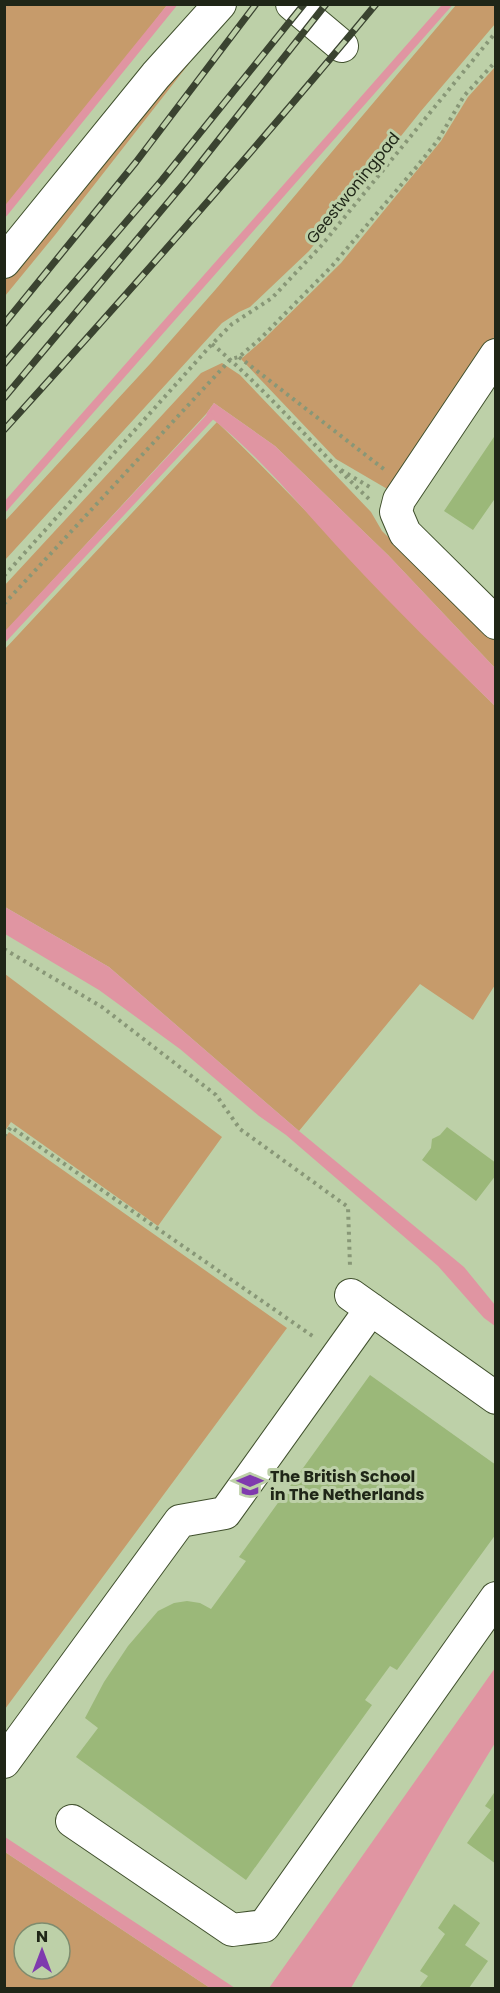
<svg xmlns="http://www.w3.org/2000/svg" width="500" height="1993" viewBox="0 0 500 1993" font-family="Poppins,sans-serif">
  <rect width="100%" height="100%" fill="#bdd0a8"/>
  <path fill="#c69b6b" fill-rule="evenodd" d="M5,4L167,5L91,105L5,210Z
    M456,5H495V24L421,111L309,251L250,307L239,312L222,323L5,560V521L150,364L216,289Z
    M220,24L55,235L5,296V270Z
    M495,67V336L389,490L336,459L241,359L263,340L341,263L441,141L468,97Z
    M222,363L240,375L371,512L382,531L495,641V668L388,555L275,446L214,403L206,414L5,632L4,586L201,373Z
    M217,422C313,514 400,614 495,706V985L473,1020L420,984L299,1131L109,967L5,907L4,650Z
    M5,974L222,1137L158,1226L11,1122L5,1131Z
    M9,1132L287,1328L5,1709L4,1139Z
    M5,1852L210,1988H5ZM24,1933H60V1969H24Z"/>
  <path fill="#e095a2" d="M214,403L275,446L388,555L495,668V706C445,657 395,609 347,557C302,509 259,454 206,414Z
    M5,907L109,967L299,1131L464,1267L495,1305V1326L484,1318L438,1266L286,1135L259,1116L180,1049L99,990L5,934Z
    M495,1668V1743L447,1822L351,1988H269Z
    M5,1837L235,1988H210L5,1852Z"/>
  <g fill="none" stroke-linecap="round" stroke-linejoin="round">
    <path stroke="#e095a2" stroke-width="8" d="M4,213L173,4
      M4,508L448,4
      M4,638L210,417"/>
  </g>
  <path fill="#9bb879" d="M496,434V497L473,530L444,511Z
    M447,1127L496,1163V1175L476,1201L422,1160L431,1148L432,1139L440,1135Z
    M370,1375L496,1465V1534L397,1670L390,1666L365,1700L372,1705L246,1880L76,1757L98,1728L85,1718L104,1682L128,1646L158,1611L174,1603L187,1601L200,1603L211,1609L246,1561L239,1557Z
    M496,1790V1837L494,1840L496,1842V1864L467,1843L491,1810L485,1806Z
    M454,1904L480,1923L465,1945L488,1961L469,1988H419L428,1976L420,1971L445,1934L438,1928Z"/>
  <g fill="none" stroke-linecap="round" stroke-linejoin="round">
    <g stroke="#40502d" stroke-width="34">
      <path id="minor" d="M292,4L342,46
        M4,262L156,75L220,4
        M496,355L399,500L396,512L405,533L496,623
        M351,1295L496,1398
        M4,1762L180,1521L225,1513L371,1309
        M72,1821L232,1930L264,1926L496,1598"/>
    </g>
    <path stroke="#889777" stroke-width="4" stroke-dasharray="3 4.5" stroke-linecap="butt" d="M212,344C268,391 316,449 369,499
      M239,357L385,470
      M341,470L373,489
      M4,576L212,344L232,324L272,298L321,246L496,32
      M4,604L231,359L239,357L261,338L332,266L419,164L438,140L464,96L496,61
      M4,949L102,1007L216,1095L240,1129L348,1207L350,1266
      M4,1136L11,1127L314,1337"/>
    <use href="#minor" stroke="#fff" stroke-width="32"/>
    <g stroke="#3a4330" stroke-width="7">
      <path id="rail" d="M4,324L136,162L256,4
        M4,364L162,180L304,4
        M4,398L186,181L326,4
        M4,430C131,290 256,149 376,4"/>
    </g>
    <use href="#rail" stroke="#bdd0a8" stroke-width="4.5" stroke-dasharray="14" stroke-linecap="butt"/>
  </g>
  <defs>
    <g id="school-bare" transform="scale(2.07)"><path d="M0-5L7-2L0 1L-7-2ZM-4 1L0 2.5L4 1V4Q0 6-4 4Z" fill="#7f3aae" stroke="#bdd0a8" stroke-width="2.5" paint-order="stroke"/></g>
  </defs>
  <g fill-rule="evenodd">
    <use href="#school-bare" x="250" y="1485"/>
  </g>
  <g text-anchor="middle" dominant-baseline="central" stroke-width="6" stroke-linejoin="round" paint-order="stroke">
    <g font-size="16" fill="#1f2617" stroke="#bdd0a8">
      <text transform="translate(353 188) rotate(-51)">Geestwoningpad</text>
    </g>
    <g font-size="16" font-weight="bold" fill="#1f2617" stroke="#bdd0a8" text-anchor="start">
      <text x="270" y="1476">The British School<tspan x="270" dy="18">in The Netherlands</tspan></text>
    </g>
  </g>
  <rect width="500" height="1993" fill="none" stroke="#1f2617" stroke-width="12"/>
  <g transform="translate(42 1951)"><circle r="28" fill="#bdd0a8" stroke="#7e8c6e" stroke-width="1.5"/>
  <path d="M0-4.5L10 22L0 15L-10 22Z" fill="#7f3aae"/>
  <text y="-9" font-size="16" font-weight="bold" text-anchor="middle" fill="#1f2617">N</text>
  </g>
</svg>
